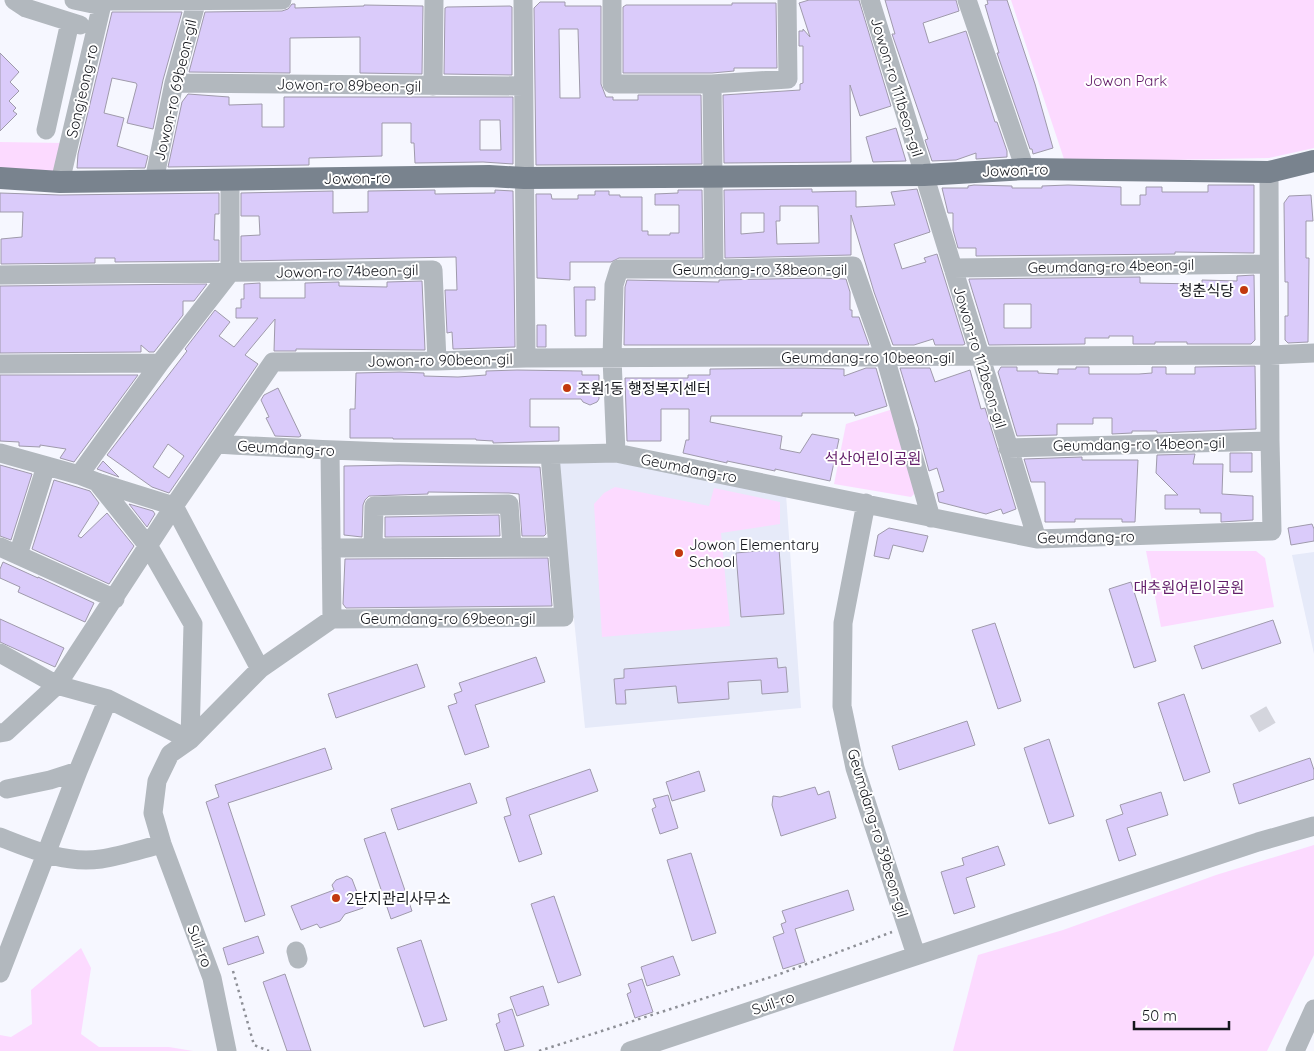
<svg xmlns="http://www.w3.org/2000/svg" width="1314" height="1051" viewBox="0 0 1314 1051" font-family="Quicksand,'Noto Sans KR',sans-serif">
  <rect width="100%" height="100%" fill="#f6f7ff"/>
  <path fill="#e6eaf9" d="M558,460H603L786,494L801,708L585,728Z
    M1314,552V654L1292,555Z"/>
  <path fill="#fcdaff" d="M1011,0H1314V148L1269,158L1065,162Z
    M0,142L63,143L57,171H0Z
    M893,409L916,492L911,497L834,484L846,424Z
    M615,487L709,506L714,488L780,502V524L721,533L730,626L602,637L594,504L604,493Z
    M1146,551H1256L1265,558L1274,607L1161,627Z
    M1314,845V955L1267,1051H953L978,955L1063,930L1216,875Z
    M81,948L91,968L81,1034L99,1047H169L193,1051H0V1035L11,1037L32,1024L31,990Z"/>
  <path fill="#dacbfa" stroke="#9f9aab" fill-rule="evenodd" d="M809,0H859L891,106L860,116L850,85L851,162L724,163L723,95L800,90V84L803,83V46H799V31H803V29L810,37L799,3Z
    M885,0H956L959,11L923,23L929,43L966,31L995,122H997L1007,151V157L976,159V153L956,160L932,161L925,140L928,139L892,34H895Z
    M987,0H1007L1035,84L1053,148L1033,154L1032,149H1030L997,53H999L985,5L988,4Z
    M540,2H565V6H601V84L606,97H613V100H638V95H701L702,164L536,165L534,8ZM559,29H578L580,98H560Z
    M732,3H776L777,68H734V71L712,73H623V7L626,5H732Z
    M292,4H295V8L364,6V5L423,6L422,74L360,73V37L290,38V73L189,72L205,12L282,11L288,9Z
    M510,6L512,7V75L444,74L445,8L447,7Z
    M112,12H182L163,80L153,129L127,123L137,85L136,83L112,78L104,113L124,118L117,146L148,156L145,168H77L78,154Z
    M0,53L19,72L10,82L19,91L9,101L16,108L13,111L17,114L0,131Z
    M188,94L229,97V105L262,104V127H284V97H513V164L483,162L415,163L414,143H411V123H382V156L309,158V165L168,167L182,102ZM480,120H500L501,150H480Z
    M896,128L906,161L873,162L866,137Z
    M974,185L1012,186V188H1042V186L1068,185L1121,187V205H1140V195H1146V187H1162V192H1208V185H1254V253L1175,252V254L976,256V248H958L953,230V213H948L942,188H968V186Z
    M812,189V192L856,191V207L895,205L891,192L917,189L930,232L894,244L902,269L926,262L924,258L937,254L965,344L963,345H935L933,339L914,345H893L874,292L851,215V255L725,258L724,190ZM780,206H818L819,243L777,244L776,221H780ZM741,213H764V232L741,234Z
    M435,190V194L495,193V190L513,191L515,347L453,349L452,332L447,333L445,290H457L456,257L241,261V236L260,235L259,216H241V193L333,191V213L368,212V191Z
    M678,190H702L703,258H619L611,262H570V280L537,278L536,194H551L552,199H578V195H595V191H609V195H620V197H642V231H648V235H670V233H679V205H655V194L678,193Z
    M0,193L60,195L219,193V214H215L214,240H219V261L115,262V258H95V263L1,264V239L22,237L23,212H0Z
    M1311,195L1313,221H1306V258H1309L1308,342L1288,343L1285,340V316H1288V282H1285L1284,203L1289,196Z
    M1254,275L1255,340L1251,344H1187V342H1155V344H1133V336H1109V338H1085V344L989,345L969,280V279L1140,277V283L1202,284V280L1237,281V276ZM1004,304H1031V328H1004Z
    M817,278L846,279L850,292V310H852V317H859L869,345H624L625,287L627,280L719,282V280Z
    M422,281L425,350L296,349V351H274L275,319L245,355L258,364L169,493L152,487L107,455L187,351L185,349L215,310L230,322L219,336L234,347L258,318H236V308H241V299H244V284L260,283V298H305V283L339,282V286L387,287V282ZM168,444L184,456L169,478L153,467Z
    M207,284L194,301H183V315L154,352H149L141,345V352L0,353V286Z
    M574,287H595V300H586V336H575Z
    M537,325H546V347H537Z
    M1255,366L1256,429L1157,433V431H1132V433L1112,434V418H1093V424H1057V435L1017,436L998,372L1001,367H1017V371H1038V373L1058,374V369H1076V367H1089V374H1139L1152,373V367H1166V374H1195V367Z
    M804,368L844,369V376L866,368H876L887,406L855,416L854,413H802V416H711L710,422L782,436L780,449L800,453L812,434L839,439L830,481L775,469V471L727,461V463L683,453L686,440H689V409H661V441H627L625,378H688V375H710V369Z
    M900,368H930L935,382L970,370L981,409L985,408L1016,509L1003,514L1001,509L986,514L939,502L937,493L944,491L937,468L929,471L918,430H919Z
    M517,370L582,371V375H599V399L597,402L590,405L583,402L581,399H530V427H559V441L493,443V441L476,440V439H393V438H350V409H355L356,373L400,372L424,373V376L458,377L486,375V371Z
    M0,375H138L74,462L60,458L66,449L40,445V447L19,446V442L0,441Z
    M278,388L301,436L299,437L275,436L266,418L269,417L261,400L264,395Z
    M1230,453H1252V472H1230Z
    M1195,454L1193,464H1223L1222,494L1253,496V520L1221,522V513H1200V509H1165V495H1178L1156,473L1157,455Z
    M1082,457V460H1138L1135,522H1122V519H1075V522H1045V482H1031L1024,459Z
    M103,461L119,477L97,469Z
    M0,465L32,474L11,540L0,536Z
    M399,465L540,467L546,534L544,536H522L519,494L509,493L428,492V494L369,496L365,500L363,505L362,537L344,535V466Z
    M54,480L90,491L99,503L78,536L81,538L107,513L134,546L109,584L32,549Z
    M129,504L153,511L155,514L147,527Z
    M499,515L500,536L385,537V517Z
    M1312,524L1314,529V541L1291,545L1288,528Z
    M889,528L928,536L923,552L893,545L889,559L874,556L878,535Z
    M779,549L784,614L741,617L736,553Z
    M548,558L552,606L346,608L343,604L345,559Z
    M3,562L38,578V577L94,603L85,622L18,592L20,587L0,578V569Z
    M1131,582L1156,661L1134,668L1109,589Z
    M0,619L64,648L55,667L0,642Z
    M1273,620L1281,643L1202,669L1194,646Z
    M995,623L1021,701L998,709L972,630Z
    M536,657L545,682L475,705L489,747L465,755L448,706L457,703L454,694L462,691L459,683Z
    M777,658L778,668L786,667L788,692L762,694L761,680L728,682L729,699L678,703L676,686L625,690L626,704H616L614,679L624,678V669Z
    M417,664L425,687L336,718L328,694Z
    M1184,694L1210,772L1184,781L1158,703Z
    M967,721L975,745L899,770L892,746Z
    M1049,739L1074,816L1049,824L1024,748Z
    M325,748L332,769L228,803L265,915L245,922L206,802L219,797L215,785Z
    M1310,758L1314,770V779L1239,804L1233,784Z
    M590,769L598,791L529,815L542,854L519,862L504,817L511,815L506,798Z
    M699,771L705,791L672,801L666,782Z
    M470,783L477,803L398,830L391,809Z
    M815,787L818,795L829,791L836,818L781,836L772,805L773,796L780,797Z
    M1161,792L1168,815L1127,828L1136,855L1119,861L1106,820L1123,814L1120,805Z
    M668,795L678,828L660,834L652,809L656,807L653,799Z
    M385,832L412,911L391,919L364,839Z
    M998,846L1005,865L966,878L975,907L954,914L941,872L964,865L962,858Z
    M691,853L716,933L692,941L667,860Z
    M347,876L352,879L363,908L345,914L340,921L320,928L317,924L301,930L291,906L334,890L332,885L336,880Z
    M848,890L854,910L795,929L805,962L783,969L773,937L784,933L781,924L786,922L782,911Z
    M554,896L581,975L558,983L531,904Z
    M258,936L264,953L228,965L223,948Z
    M421,940L447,1020L424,1027L397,948Z
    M673,956L680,975L647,986L641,967Z
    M285,974L311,1051H287L263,982Z
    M642,979L653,1012L635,1018L627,994L631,992L628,984Z
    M543,986L549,1005L517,1016L510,997Z
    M512,1009L524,1046L505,1051L496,1024L500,1022L498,1014Z"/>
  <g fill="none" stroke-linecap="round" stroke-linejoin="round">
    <path stroke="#d4d5dd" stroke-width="19" stroke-dasharray="19 9" stroke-linecap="butt" d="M1258,711L1271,734"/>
    <path stroke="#8d8f96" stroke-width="2.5" stroke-dasharray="2.5 4" stroke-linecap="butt" d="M233,971L254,1045L269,1051
      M539,1051L777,975L892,932"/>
    <path stroke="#b2b8be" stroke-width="19" d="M14,0L26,8L80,25
      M74,0L102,6
      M523,0L526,358
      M612,0V84H712L788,79L787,0
      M870,0L1037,539
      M967,0L1025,169
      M103,1L282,0
      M174,83L523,86
      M712,84L714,269
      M433,86L434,0
      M46,130L70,22
      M154,181L174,83L197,0
      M60,182L103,0
      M953,268L1269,264
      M0,275L433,270L437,361
      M0,364L160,363
      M217,444C350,452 483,457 616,453L1037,539L1272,531L1270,441L1269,172
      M1008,448L1270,441
      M0,453L79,475L97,482L174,506L260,669
      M616,453L612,358L614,285L619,269H714L853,266L885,357L931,518
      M79,475L160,363L230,273V180
      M866,503L843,623L842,706L855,768L916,955
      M0,547L115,599
      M331,548L558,547
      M373,548L374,506L509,504L512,547
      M18,555L46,466
      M332,619L564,617L550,455
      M0,653L57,685L108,699L190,740L193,624L149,547L97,482
      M0,733L6,732L57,685L174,506L273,362L437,361L526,358L1270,355L1314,353
      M7,789L50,780L78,771L108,699
      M0,837C33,850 65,864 101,859C121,856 142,849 162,844
      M296,951L298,959
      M0,973L78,771
      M227,1051L212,978L162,844L153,813L157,781L170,754L190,740L260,669L332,619L330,451
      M630,1051L1258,842L1314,826
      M1295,1051L1314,1009"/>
    <path stroke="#79838e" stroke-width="22" d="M0,178L60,182L489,176L524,178L924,175L1025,169L1269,172L1314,161"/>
  </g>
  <g fill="#c2390e" stroke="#fff" stroke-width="2">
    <circle cx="1244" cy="290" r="5"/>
    <circle cx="567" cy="388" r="5"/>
    <circle cx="679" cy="553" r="5"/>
    <circle cx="336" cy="898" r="5"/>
  </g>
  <g text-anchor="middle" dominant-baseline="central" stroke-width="4" stroke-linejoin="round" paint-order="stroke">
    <g font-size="15" fill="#621c69" stroke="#fff">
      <text x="1126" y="80">Jowon Park</text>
      <text x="873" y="458">석산어린이공원</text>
      <text x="1189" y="587">대추원어린이공원</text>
    </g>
    <g font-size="15" fill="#15171d" stroke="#fff">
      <text transform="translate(349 85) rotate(1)">Jowon-ro 89beon-gil</text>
      <text transform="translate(897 87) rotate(73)">Jowon-ro 111beon-gil</text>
      <text transform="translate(175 90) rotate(-77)">Jowon-ro 69beon-gil</text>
      <text transform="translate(82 91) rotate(-77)">Songjeong-ro</text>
      <text transform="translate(1015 170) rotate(-2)">Jowon-ro</text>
      <text transform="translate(357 178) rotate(-1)">Jowon-ro</text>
      <text transform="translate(1111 266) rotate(-1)">Geumdang-ro 4beon-gil</text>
      <text x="760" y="269">Geumdang-ro 38beon-gil</text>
      <text transform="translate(347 271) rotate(-1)">Jowon-ro 74beon-gil</text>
      <text x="868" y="357">Geumdang-ro 10beon-gil</text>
      <text transform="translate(980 357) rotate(73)">Jowon-ro 112beon-gil</text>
      <text transform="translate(440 360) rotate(-1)">Jowon-ro 90beon-gil</text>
      <text transform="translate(1139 444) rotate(-1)">Geumdang-ro 14beon-gil</text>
      <text transform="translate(286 448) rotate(3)">Geumdang-ro</text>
      <text transform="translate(689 468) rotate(11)">Geumdang-ro</text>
      <text transform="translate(1086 537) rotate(-1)">Geumdang-ro</text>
      <text x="448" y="618">Geumdang-ro 69beon-gil</text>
      <text transform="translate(878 833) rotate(73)">Geumdang-ro 39beon-gil</text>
      <text transform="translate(200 946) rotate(69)">Suil-ro</text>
      <text transform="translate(773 1003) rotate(-19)">Suil-ro</text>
    </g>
    <g font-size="15" fill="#15171d" stroke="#fff" text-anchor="start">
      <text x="1234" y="290" text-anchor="end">청춘식당</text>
      <text x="577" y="388">조원1동 행정복지센터</text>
      <text x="689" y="544">Jowon Elementary<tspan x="689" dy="17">School</tspan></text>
      <text x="346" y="898">2단지관리사무소</text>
    </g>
  </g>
  <path d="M1134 1021v8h95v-8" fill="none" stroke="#15171d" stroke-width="2.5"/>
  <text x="1142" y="1021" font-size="15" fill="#15171d" stroke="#ffffff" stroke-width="4" paint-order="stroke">50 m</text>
</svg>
